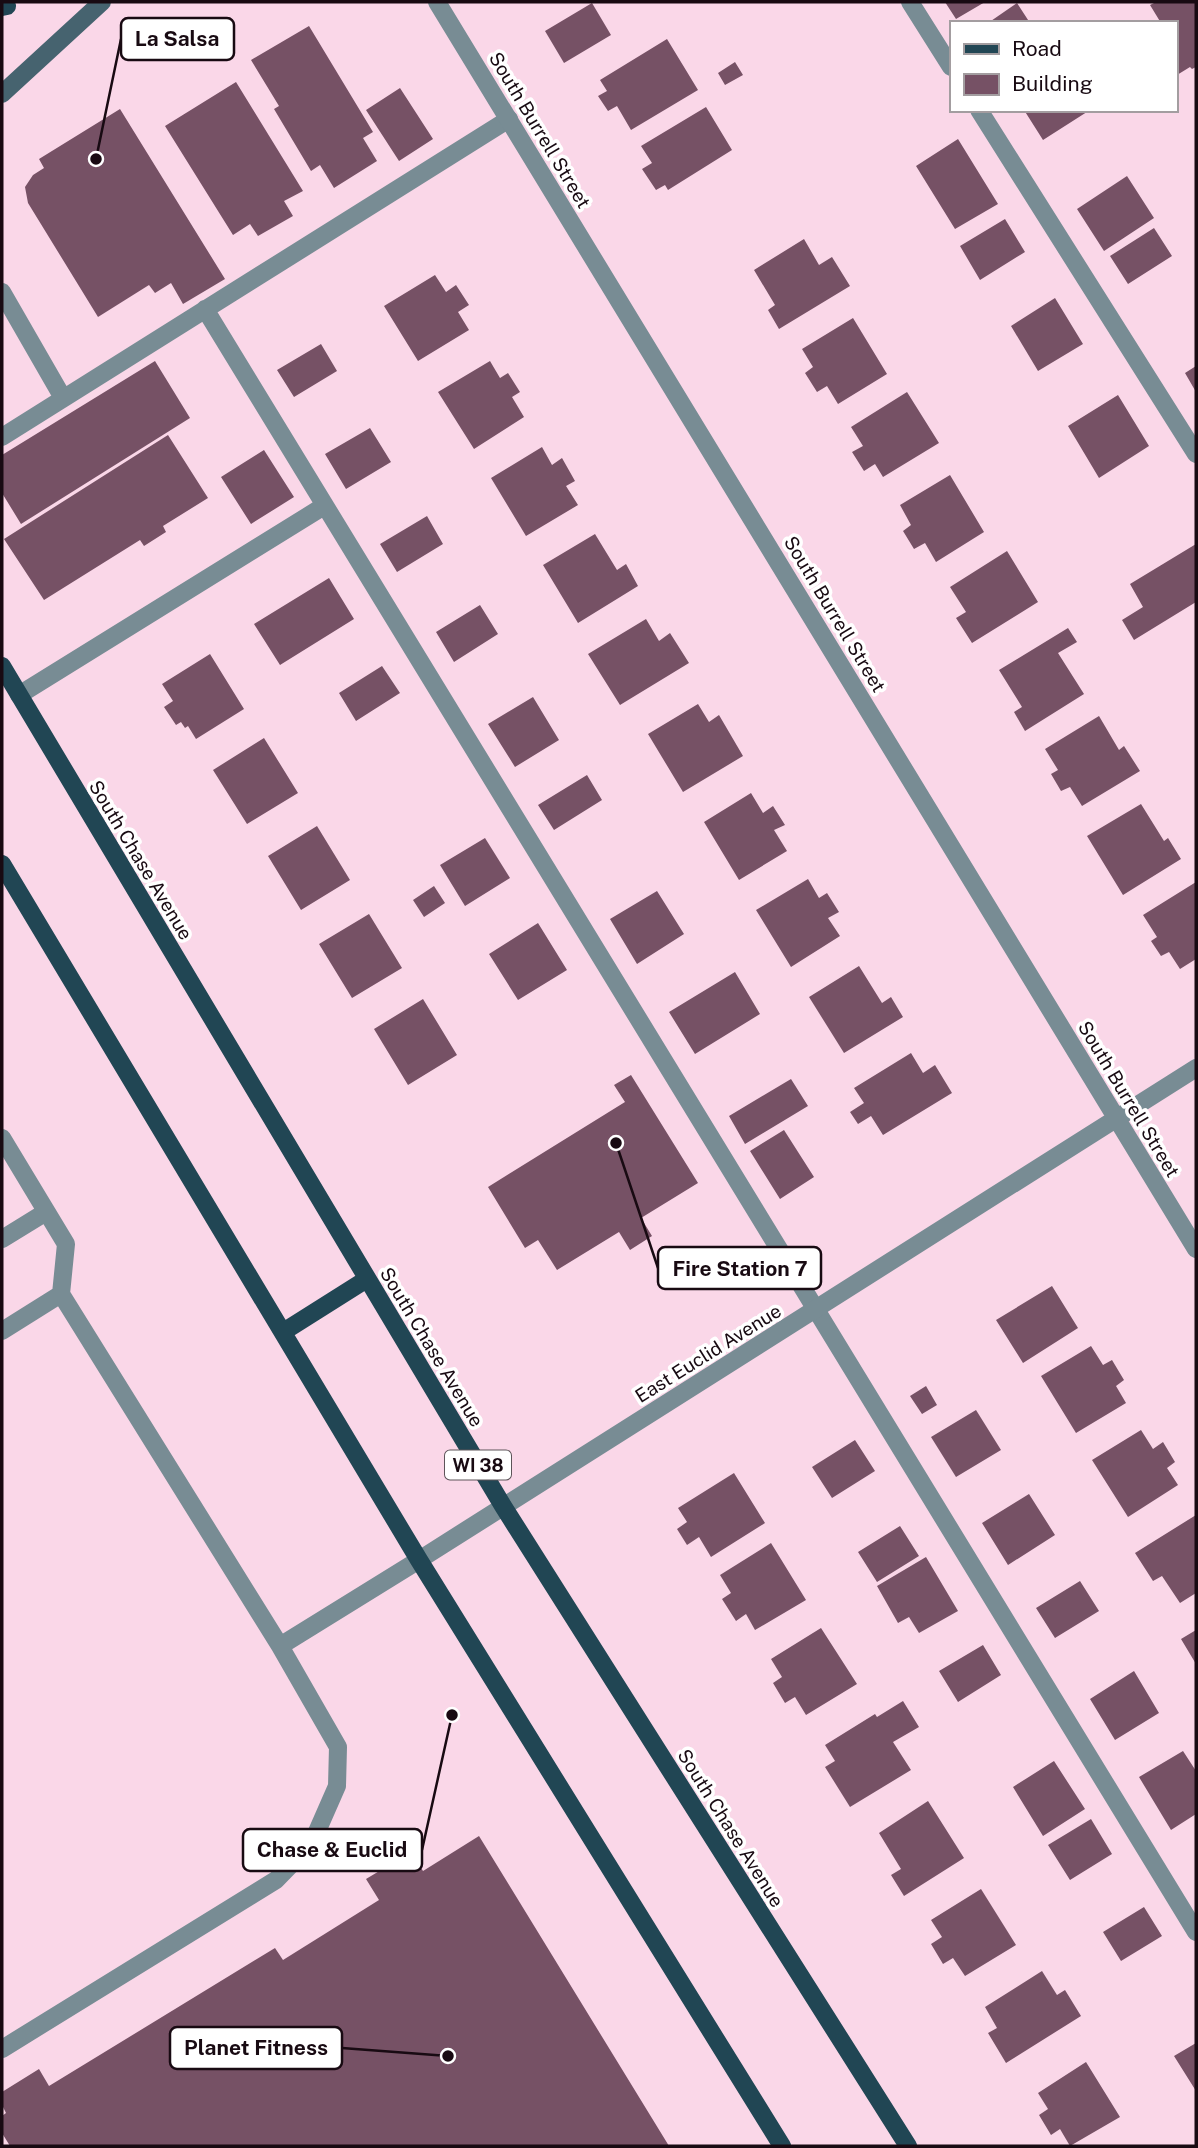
<svg xmlns="http://www.w3.org/2000/svg" width="1198" height="2148" viewBox="0 0 1198 2148" font-family="'Public Sans',sans-serif">
  <rect width="100%" height="100%" fill="#fad7e8"/>
  <path fill="#765165" d="M945,2H985L956,19Z
    M1156,2H1196V67L1192,69L1190,67L1177,75L1175,72V23H1161L1150,5Z
    M592,3L611,35L564,63L545,31Z
    M1017,3L1030,23H988Z
    M309,26L373,132L363,138L377,161L334,188L320,165L311,171L274,109L279,106L251,60Z
    M667,39L698,90L631,130L617,106L608,111L598,96L607,91L600,80Z
    M735,62L743,75L725,85L718,73Z
    M236,82L303,191L284,201L293,216L258,236L250,224L233,235L165,126Z
    M400,88L433,139L399,161L366,110Z
    M706,107L732,150L668,190L665,185L656,190L642,169L652,163L641,146Z
    M120,109L225,279L183,304L171,283L155,293L149,285L98,317L28,203L25,187L33,175L44,168L39,159Z
    M1024,110H1090L1043,140Z
    M958,139L998,204L955,229L916,166Z
    M1127,176L1154,218L1104,251L1077,209Z
    M1005,219L1025,252L980,280L960,246Z
    M1154,228L1172,256L1128,284L1110,256Z
    M804,239L819,265L832,257L850,286L779,329L768,310L775,305L754,270Z
    M435,275L446,292L456,285L469,305L458,312L469,330L418,361L384,306Z
    M1055,298L1083,344L1038,371L1011,326Z
    M853,318L887,374L838,404L827,386L817,392L805,373L813,367L802,349Z
    M321,344L337,371L294,397L277,370Z
    M155,361L190,418L21,524L2,493V455Z
    M490,361L500,378L508,373L520,392L512,397L524,417L474,449L438,392Z
    M1196,366V392L1185,373Z
    M907,392L939,443L883,477L875,464L864,471L852,452L863,446L851,427Z
    M1118,395L1149,446L1099,478L1068,426Z
    M370,428L391,462L346,489L325,454Z
    M168,435L208,498L163,526L166,532L144,546L140,540L44,600L4,539Z
    M542,447L552,465L562,458L575,481L566,486L578,505L526,536L491,478Z
    M264,450L294,497L251,524L221,477Z
    M950,475L984,532L936,562L925,543L914,549L903,531L911,525L900,505Z
    M427,516L443,544L397,572L380,544Z
    M595,534L617,570L626,564L638,586L578,623L543,565Z
    M1196,544V602L1134,640L1122,620L1143,607L1130,584Z
    M1007,551L1038,602L972,643L956,618L966,612L950,587Z
    M329,578L354,619L280,665L254,624Z
    M480,605L498,634L454,662L436,632Z
    M646,619L659,641L670,633L689,663L620,705L588,654Z
    M1068,628L1077,642L1058,653L1084,694L1025,731L1014,712L1022,707L999,670Z
    M210,654L244,709L196,739L188,726L185,728L181,722L176,725L164,707L173,701L162,684Z
    M382,666L400,693L356,721L339,693Z
    M533,697L559,740L515,767L488,724Z
    M698,704L709,722L719,715L743,756L683,792L648,734Z
    M1099,716L1119,750L1124,746L1140,771L1082,806L1070,787L1061,791L1051,774L1058,770L1045,749Z
    M264,738L298,793L247,824L213,770Z
    M587,775L602,800L554,830L538,805Z
    M751,793L763,813L773,806L785,825L774,830L787,851L739,880L704,822Z
    M1141,804L1164,841L1168,838L1181,859L1123,895L1087,836Z
    M317,826L350,880L301,910L268,856Z
    M485,838L510,878L465,906L440,865Z
    M808,879L819,898L827,893L839,912L828,918L840,936L791,967L756,910Z
    M1196,882V959L1180,969L1169,952L1161,956L1151,941L1157,937L1143,915Z
    M434,886L445,903L424,917L413,900Z
    M657,891L684,934L637,964L610,919Z
    M369,914L402,968L352,998L319,944Z
    M538,923L567,970L518,1000L489,954Z
    M859,966L882,1003L891,997L903,1017L844,1053L809,997Z
    M735,972L760,1014L695,1054L669,1012Z
    M423,999L457,1055L408,1085L374,1029Z
    M911,1053L923,1073L935,1065L952,1093L883,1135L871,1116L858,1124L850,1112L864,1103L854,1088Z
    M631,1075L698,1183L641,1218L652,1236L630,1250L619,1232L557,1270L538,1240L525,1248L488,1187L625,1102L614,1085Z
    M791,1079L808,1106L745,1144L729,1116Z
    M784,1130L814,1177L780,1199L750,1151Z
    M1052,1286L1078,1328L1023,1363L996,1320Z
    M1091,1346L1103,1365L1112,1360L1124,1380L1116,1386L1126,1403L1076,1433L1041,1376Z
    M926,1386L937,1405L922,1414L910,1396Z
    M976,1410L1001,1450L956,1477L931,1437Z
    M1141,1430L1153,1449L1163,1442L1175,1462L1167,1468L1178,1485L1128,1517L1092,1460Z
    M855,1440L875,1471L832,1498L812,1467Z
    M734,1473L765,1523L711,1557L699,1537L687,1545L677,1529L687,1522L678,1508Z
    M1029,1494L1055,1535L1008,1565L982,1523Z
    M1196,1515V1593L1180,1603L1162,1576L1153,1581L1135,1553Z
    M900,1526L919,1556L877,1582L858,1552Z
    M771,1543L806,1600L755,1630L746,1614L736,1621L722,1599L731,1593L720,1575Z
    M926,1557L958,1611L919,1633L909,1617L898,1623L877,1586Z
    M1080,1581L1099,1611L1055,1638L1036,1608Z
    M821,1628L857,1684L806,1715L795,1697L785,1703L773,1683L782,1677L771,1659Z
    M1196,1630V1664L1181,1639Z
    M983,1645L1001,1675L958,1702L939,1671Z
    M1134,1671L1159,1713L1115,1740L1090,1699Z
    M903,1701L919,1727L893,1742L911,1770L850,1807L825,1767L835,1761L825,1745L875,1714L877,1717Z
    M1183,1751L1196,1771V1814L1171,1830L1139,1777Z
    M1054,1761L1085,1809L1043,1836L1013,1787Z
    M928,1801L964,1858L904,1896L891,1875L901,1869L879,1833Z
    M1091,1819L1112,1854L1070,1880L1048,1845Z
    M479,1836L669,2146H10L2,2133V2116L6,2113L2,2105V2092L39,2069L49,2086L275,1948L283,1960L379,1900L366,1879L411,1852L423,1871Z
    M981,1889L1016,1945L965,1976L953,1958L943,1964L931,1944L942,1937L931,1920Z
    M1144,1907L1162,1936L1121,1961L1103,1932Z
    M1042,1971L1057,1995L1065,1990L1081,2016L1006,2063L988,2033L997,2028L985,2007Z
    M1196,2043V2091L1174,2056Z
    M1086,2062L1120,2117L1070,2146L1060,2129L1051,2135L1039,2115L1048,2109L1038,2093Z"/>
  <g fill="none" stroke-linecap="round" stroke-linejoin="round">
    <path stroke="#788c94" stroke-width="18" d="M910,2L951,67
      M979,110L1196,454
      M2,292L63,398
      M205,309L1196,1932
      M2,437L509,119
      M19,695L324,506
      M2,1138L66,1244L61,1294L280,1646
      M2,1239L46,1212
      M2,1331L61,1294
      M2,2049L276,1880L312,1843L337,1786L338,1747L280,1646L419,1560"/>
    <path stroke="#788c94" stroke-width="18" d="M437,2L1196,1249
      M419,1560L1196,1068"/>
    <path stroke="#46636f" stroke-width="18" d="M2,94L102,2"/>
    <path stroke="#214654" stroke-width="18" d="M2,7L7,6
      M2,666L503,1506L908,2146
      M2,864L419,1560L782,2146
      M283,1332L367,1279"/>
  </g>
  <g text-anchor="middle" dominant-baseline="central" stroke-width="7" stroke-linejoin="round" paint-order="stroke">
    <rect fill="#fff" stroke="#5d5459" stroke-width="2" x="445" y="1450.5" width="66" height="29" rx="5"/>
    <g font-size="18" font-weight="bold" fill="#180a12">
      <text x="478" y="1465">WI 38</text>
    </g>
    <g font-size="19" fill="#180a12" stroke="#fff">
      <text transform="translate(540 130) rotate(59)">South Burrell Street</text>
      <text transform="translate(835 614) rotate(59)">South Burrell Street</text>
      <text transform="translate(141 860) rotate(59)">South Chase Avenue</text>
      <text transform="translate(1129 1099) rotate(59)">South Burrell Street</text>
      <text transform="translate(432 1347) rotate(59)">South Chase Avenue</text>
      <text transform="translate(708 1353) rotate(-32)">East Euclid Avenue</text>
      <text transform="translate(731 1828) rotate(58)">South Chase Avenue</text>
    </g>
  </g>
  <path fill="none" stroke="#180a12" stroke-width="2.5" d="M96 159L121 39M616 1143L658 1268M452 1715L422 1850M448 2056L342 2048"/>
  <g fill="#180a12" stroke="#fff" stroke-width="2.5">
    <circle cx="96" cy="159" r="7"/>
    <circle cx="616" cy="1143" r="7"/>
    <circle cx="452" cy="1715" r="7"/>
    <circle cx="448" cy="2056" r="7"/>
  </g>
  <g fill="#fff" stroke="#180a12" stroke-width="2.5">
    <rect x="121" y="18" width="113" height="42" rx="7"/>
    <rect x="658" y="1247" width="163" height="42" rx="7"/>
    <rect x="243" y="1829" width="179" height="42" rx="7"/>
    <rect x="170" y="2027" width="172" height="42" rx="7"/>
  </g>
  <g font-size="21" text-anchor="middle" font-weight="bold" fill="#180a12">
    <text x="177" y="46">La Salsa</text>
    <text x="740" y="1276">Fire Station 7</text>
    <text x="332" y="1857">Chase &amp; Euclid</text>
    <text x="256" y="2055">Planet Fitness</text>
  </g>
  <rect width="1198" height="2148" fill="none" stroke="#180a12" stroke-width="7"/>
  <rect x="950" y="21" width="228" height="91" fill="#ffffff" stroke="#a39da0" stroke-width="2"/>
  <rect x="964" y="44" width="35" height="10" fill="#214654" stroke="#a39da0" stroke-width="2"/>
  <text x="1012" y="56" font-size="21" fill="#180a12">Road</text>
  <rect x="964" y="74" width="35" height="21" fill="#765165" stroke="#a39da0" stroke-width="2"/>
  <text x="1012" y="91" font-size="21" fill="#180a12">Building</text>
</svg>
